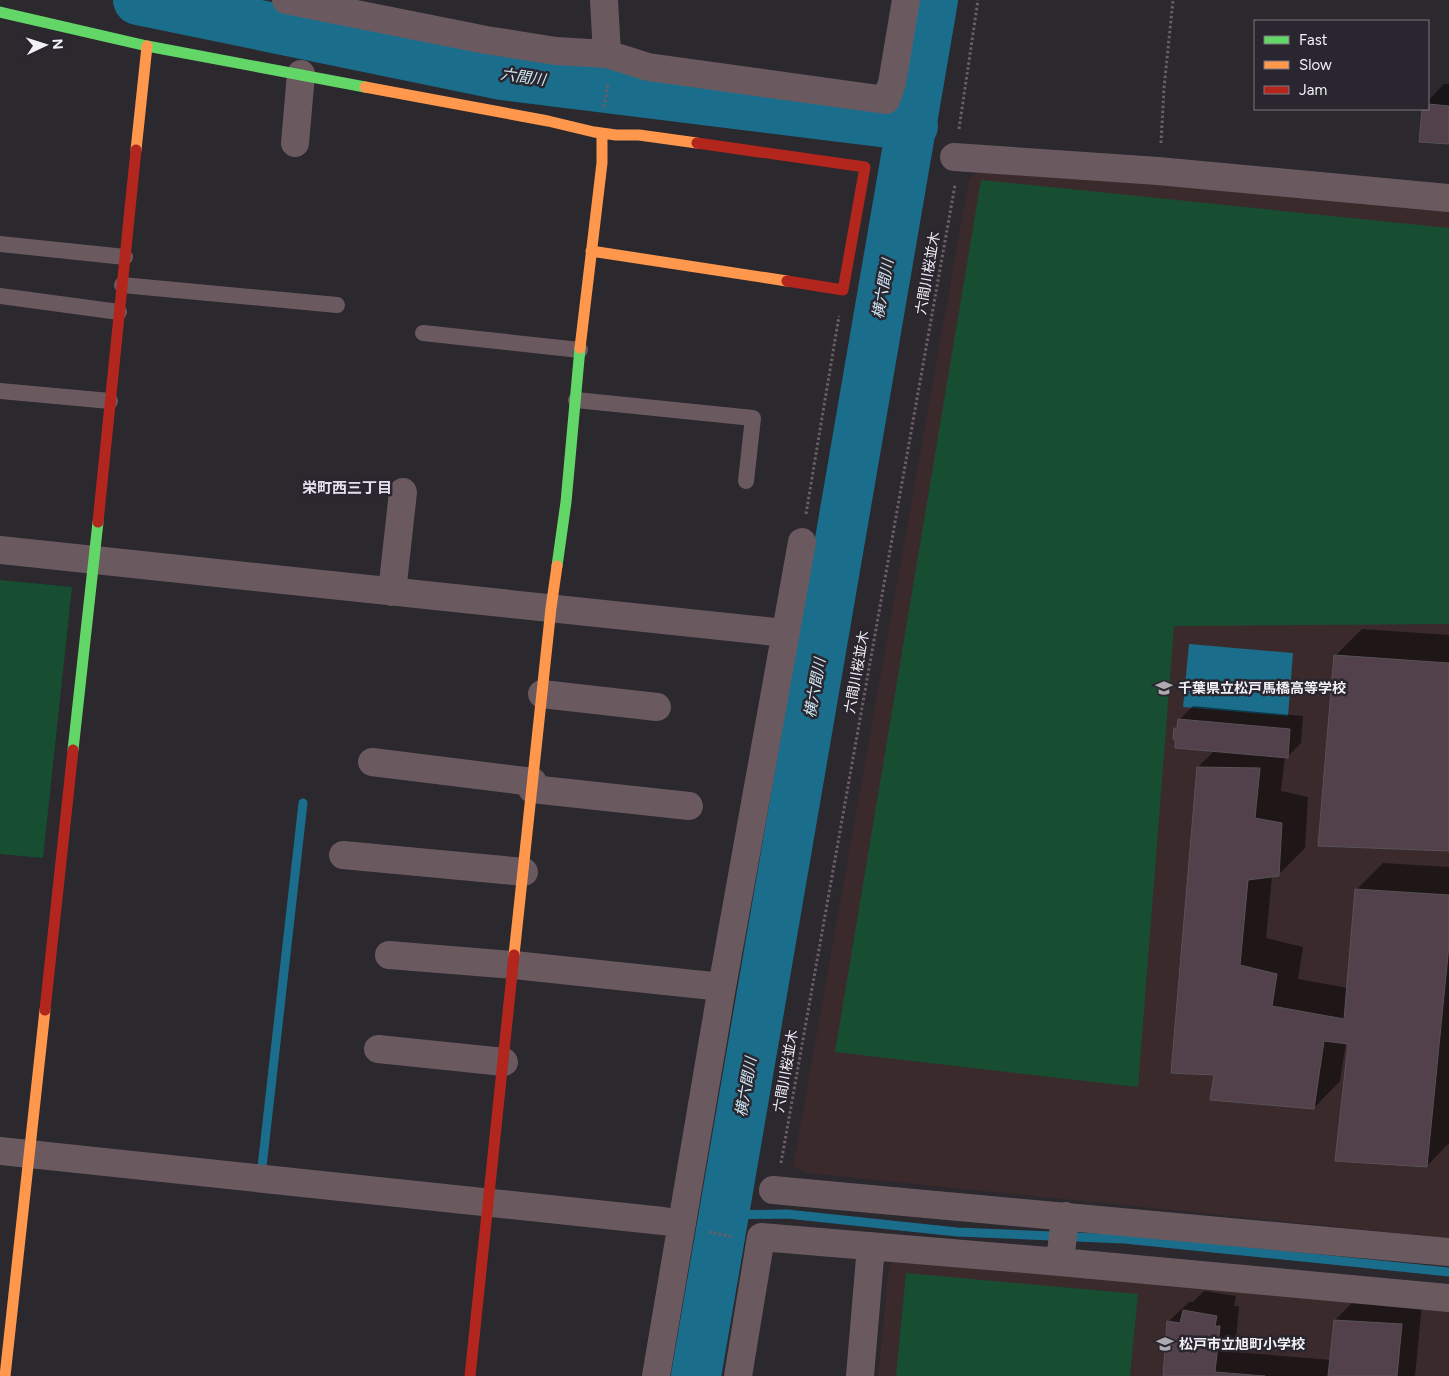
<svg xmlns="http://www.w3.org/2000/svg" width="1449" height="1376" viewBox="0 0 1449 1376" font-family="Figtree,'Noto Sans JP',sans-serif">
  <rect width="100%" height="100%" fill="#2b282e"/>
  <path fill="#3b2a2c" d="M979,170L1449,208V1238L806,1173L793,1167L969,179Z
    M896,1257L1449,1312V1376H878L889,1267Z"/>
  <path fill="#174e31" d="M981,180L1449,228V624L1174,626L1138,1087L835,1052Z
    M0,580L72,587L43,858L0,854Z
    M906,1273L1138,1294L1130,1376H896Z"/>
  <path fill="#1a6e8c" d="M1189,644L1293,653L1288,716L1183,707Z"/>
  <path fill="#0007" d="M1444,84H1449V143L1421,141L1424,109H1428V101Z
    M1362,629L1449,635V850L1335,656Z
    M1193,706L1303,716L1301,743L1288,756H1285L1281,791L1308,797L1305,848L1278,875L1272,876L1266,938L1303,947L1298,979L1348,988L1356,890L1383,863L1449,867V1143L1427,1166L1350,1043L1346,1042L1340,1081L1314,1108L1216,1074L1198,767L1215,750L1175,728L1179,724V720Z
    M1204,1291L1236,1296L1234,1306H1239L1235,1352L1331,1360L1335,1320L1355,1300L1422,1304L1415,1376H1164L1168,1322L1189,1302H1193Z"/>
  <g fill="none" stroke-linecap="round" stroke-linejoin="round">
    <path stroke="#1a6e8c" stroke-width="9" d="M262,1167L303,803
      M724,1215L787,1214L957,1232L1124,1239L1449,1272"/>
    <path stroke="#1a6e8c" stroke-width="50" d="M138,0L502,75L913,126
      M696,1376L933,0"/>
  </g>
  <path fill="#52404a" stroke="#575357" d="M1428,104L1449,106V144L1419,142L1422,109H1428Z
    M1334,655L1449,663V851L1318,846Z
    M1178,719L1290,729L1288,758L1175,748V739H1173L1174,728H1177Z
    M1197,767L1260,768L1255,818L1282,823L1279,876L1248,880L1240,965L1277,974L1272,1006L1344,1019L1355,889L1449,895V945L1427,1167L1335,1161L1348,1044L1324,1041L1314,1109L1210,1100L1214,1075L1171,1073Z
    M1183,1310L1217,1316L1215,1326H1220L1215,1372L1265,1376H1163L1167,1321L1180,1323Z
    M1334,1320L1402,1324L1397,1376H1328Z"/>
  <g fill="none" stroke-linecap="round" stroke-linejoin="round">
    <path stroke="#6a5f64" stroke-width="3" stroke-dasharray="2.5 2.5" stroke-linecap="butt" d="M604,107L608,83
      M959,129L978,0
      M1161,143L1164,88L1173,0
      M806,514L839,316
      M781,1163L955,185
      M709,1232L733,1237"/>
    <path stroke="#6a5a60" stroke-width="16" d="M0,244L125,257
      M122,285L337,305
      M0,296L119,312
      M423,333L580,350
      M0,391L110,401
      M576,400L753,418L746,481"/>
    <path stroke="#6a5a60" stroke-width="28" d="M286,0L486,40L556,51L607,54L648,67L886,100L892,83L906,0
      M604,0L607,54
      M295,143L301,74
      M954,157L1158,171L1449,198
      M0,550L785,633
      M392,592L403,492
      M542,694L657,707
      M372,762L533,782
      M532,789L689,806
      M343,855L524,872
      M389,955L514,965L722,987
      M378,1049L504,1062
      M0,1151L663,1221L682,1224
      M773,1190L1449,1252
      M1060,1262L1065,1216
      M656,1376L722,987L802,542
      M738,1376L761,1237L1060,1262L1449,1298
      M860,1376L871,1246"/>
    <path stroke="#63d668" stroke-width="11" d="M0,12L147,46L365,87
      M557,566L566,502L580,348
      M73,750L98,522"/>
    <path stroke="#ff974d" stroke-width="11" d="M365,87L548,121L594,132L616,135H639L697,143
      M136,150L147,46
      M591,251L787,281
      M580,348L602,163V133
      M514,955L551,608L557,566
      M5,1376L45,1010"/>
    <path stroke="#b3261e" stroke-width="11" d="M697,143L865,167L843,290L787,281
      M98,522L136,150
      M45,1010L73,750
      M470,1376L514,955"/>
  </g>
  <defs>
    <g id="school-bare" transform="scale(1.35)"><path d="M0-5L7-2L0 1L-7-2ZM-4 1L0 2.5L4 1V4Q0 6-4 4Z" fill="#adabb1" stroke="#2a2630" stroke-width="2.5" paint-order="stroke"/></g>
  </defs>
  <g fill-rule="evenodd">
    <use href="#school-bare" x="1164" y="688"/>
    <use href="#school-bare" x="1165" y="1344"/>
  </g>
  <g text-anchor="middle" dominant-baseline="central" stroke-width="5" stroke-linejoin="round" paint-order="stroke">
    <g font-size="14" fill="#f3f1f8" stroke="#2a2630">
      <text transform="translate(928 273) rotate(-80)">六間川桜並木</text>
      <text transform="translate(857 672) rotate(-80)">六間川桜並木</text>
      <text transform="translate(786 1071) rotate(-80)">六間川桜並木</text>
    </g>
    <g font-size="14" font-weight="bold" fill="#f3f1f8" stroke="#2a2630" text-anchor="start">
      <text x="1178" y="688">千葉県立松戸馬橋高等学校</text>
      <text x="1179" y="1344">松戸市立旭町小学校</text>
    </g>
    <g font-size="15" font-style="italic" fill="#cfe7f2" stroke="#2a2630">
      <text transform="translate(523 77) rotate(8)">六間川</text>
      <text transform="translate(883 289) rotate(-80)">横六間川</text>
      <text transform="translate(815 688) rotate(-80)">横六間川</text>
      <text transform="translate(746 1087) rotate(-80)">横六間川</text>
    </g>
    <g font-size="15" font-weight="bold" fill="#e4dfec" stroke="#2a2630">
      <text x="347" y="488">栄町西三丁目</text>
    </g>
  </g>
  <rect x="1254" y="20" width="175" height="90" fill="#2a2630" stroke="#7a7780"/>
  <rect x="1264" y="36" width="25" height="8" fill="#63d668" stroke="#7a7780"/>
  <text x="1299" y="45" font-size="15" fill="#f3f1f8">Fast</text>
  <rect x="1264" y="61" width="25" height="8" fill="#ff974d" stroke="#7a7780"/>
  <text x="1299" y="70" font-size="15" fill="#f3f1f8">Slow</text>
  <rect x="1264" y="86" width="25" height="8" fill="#b3261e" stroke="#7a7780"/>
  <text x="1299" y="95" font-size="15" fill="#f3f1f8">Jam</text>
  <g transform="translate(45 45) rotate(86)" stroke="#2a2630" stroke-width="4" paint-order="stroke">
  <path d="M0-4L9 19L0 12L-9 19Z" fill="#f3f1f8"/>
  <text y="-8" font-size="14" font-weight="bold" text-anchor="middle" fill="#f3f1f8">N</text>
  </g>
</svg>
